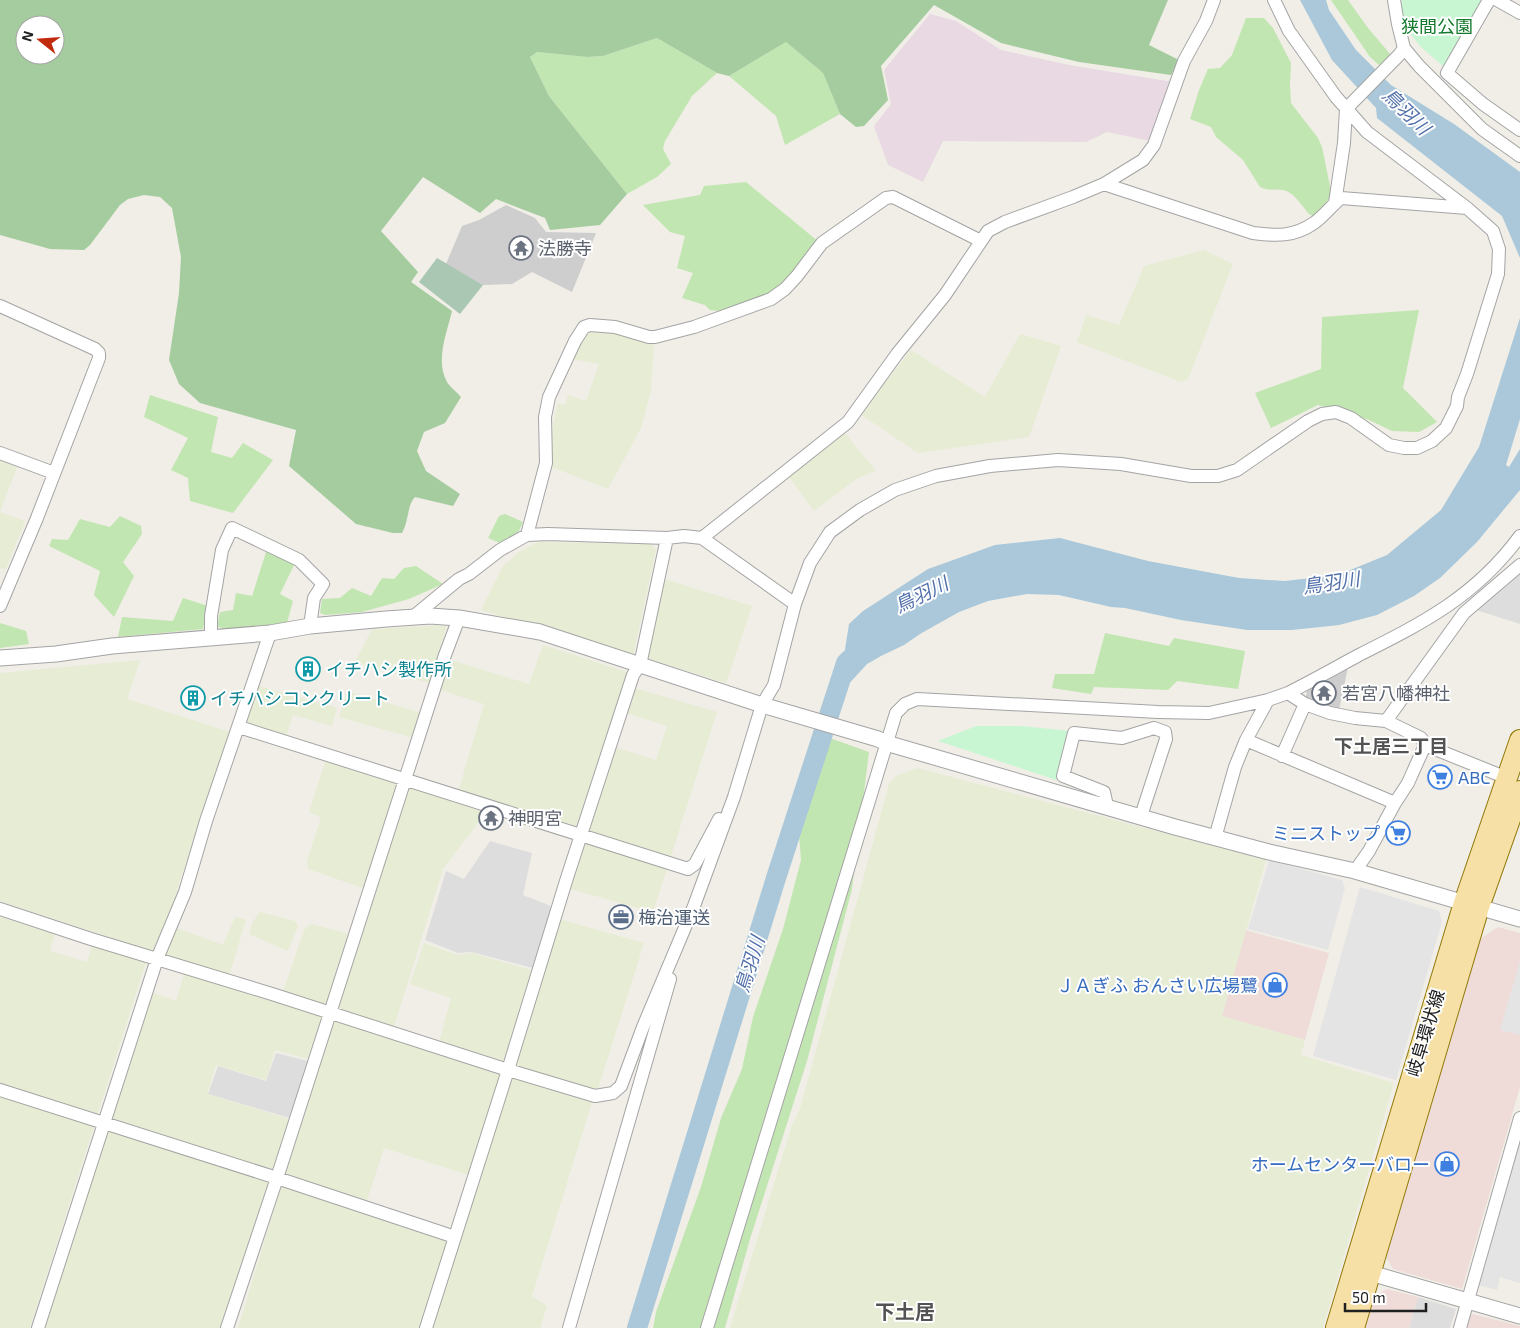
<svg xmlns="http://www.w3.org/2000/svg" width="1520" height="1328" viewBox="0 0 1520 1328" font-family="'Exo 2','Noto Sans JP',sans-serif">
  <rect width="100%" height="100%" fill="#f0eee7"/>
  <path fill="#dedddd" d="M1520,571V624L1476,610Z
    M490,841L532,853L523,895L551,906L549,921L533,968L471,952L458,953L425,940L446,871L464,879Z
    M276,1053L312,1062L293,1119L208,1094L218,1066L266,1081Z
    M1418,1297L1456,1309L1450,1328H1409Z"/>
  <path fill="#efdcd8" d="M1498,927L1520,933V1087L1462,1289L1393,1269L1385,1255L1480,939Z
    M1245,930L1329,953L1305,1040L1222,1016Z
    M1387,1289L1418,1297L1409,1328H1365L1374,1296Z
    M1473,1314L1520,1326V1328H1465L1467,1319Z"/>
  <path fill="#e8d9e3" d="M930,14L956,21L1001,50L1069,65L1173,82L1150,141L1107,132L1086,142L943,141L923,182L888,165L874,126L891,104L884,70Z"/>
  <path fill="#cecece" d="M506,205L535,218L546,232L596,233L572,292L532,272L512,284L483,285L446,264L462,226L479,220Z
    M1348,667L1339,710L1305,701L1308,685Z"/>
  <path fill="#e7edd4" d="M1204,250L1233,264L1188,379L1181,382L1077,342L1086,315L1119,325L1144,266Z
    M592,330L646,338L654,344L651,391L641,428L608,489L554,468L548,461L555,414L558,403L565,405L568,395L586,401L599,364L573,359L582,337Z
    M1020,334L1061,346L1029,437L918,453L860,414L911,350L985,397Z
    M844,432L876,471L858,478L814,511L789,477Z
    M0,460L17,467L0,512L25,521L6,569L0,568Z
    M538,542L651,544L656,550L633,657L481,610L503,566L519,552Z
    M664,579L752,606L726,683L646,658Z
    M447,625L429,683L355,662L372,629Z
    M543,645L627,672L579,830L458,792L484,704L438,689L448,659L529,684Z
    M140,660L127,699L230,732L179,883L174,904L152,951L0,901V673Z
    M252,684L337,708L332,726L293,715L286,738L249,726L245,719Z
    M634,688L717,712L653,912L570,889L614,747L656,760L667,726L626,713Z
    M347,691L421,713L414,738L339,717Z
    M326,759L397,782L399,785L366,889L308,869L307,861L321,817L309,812Z
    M917,768L1266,860L1222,1016L1305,1040L1301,1055L1394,1083L1323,1328H730L792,1125L800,1109L889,784L896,776Z
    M406,785L487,811L443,869L394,1027L335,1009Z
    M0,912L56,930L50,951L87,962L93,942L147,959L30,1328H0Z
    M260,912L295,921L298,926L288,951L249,934L253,921Z
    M235,917L246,920L229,976L167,957L165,951L174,927L223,945Z
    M559,919L644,943L598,1089L581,1087L512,1067Z
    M311,924L346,933L349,936L330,1003L325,1005L283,992L304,930Z
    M424,943L458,955L472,953L531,970L504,1061L439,1043L451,998L410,984Z
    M185,971L322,1015L325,1020L312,1060L275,1050L266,1080L216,1065L207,1094L293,1120L222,1328H44L151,992L176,1001Z
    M337,1020L500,1071L501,1076L471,1176L384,1148L363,1212L449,1240L420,1328H238L331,1022Z
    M510,1076L593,1099L532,1296L547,1306L540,1328H431Z"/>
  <path fill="#c2e6b1" d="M1331,0H1348L1368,28L1391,55L1380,66L1370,57Z
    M1246,18H1264L1273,28L1291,63L1290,85L1291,103L1318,138L1322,147L1332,196L1313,216L1309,214C1302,206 1294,192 1283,190C1275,189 1267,191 1260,187L1243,160L1216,137L1211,127L1190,119L1199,90L1208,69L1220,68L1232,55Z
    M657,38L717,73L692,96L665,141L663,149L671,164L657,177L627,194L549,96L530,57L537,52L587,57L603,56Z
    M786,42L823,73L840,114L785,145L776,116L729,76Z
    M746,182L819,242L779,291L721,311L710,310L705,305L682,298L693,273L677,268L685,236L670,232L643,205L700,195L704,186Z
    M1419,310L1403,388L1437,422L1419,432L1392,431L1369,420L1318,405L1271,428L1255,393L1321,369L1322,317Z
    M150,395L218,417L211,452L232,458L243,443L273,460L233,513L190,501L188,478L171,470L188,438L144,417Z
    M505,514L523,522L516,537L502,544L488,538L499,516Z
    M120,516L141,526L142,534L123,562L134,576L114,617L94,595L100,571L49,546L52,539L68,540L80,519L110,527Z
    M267,549L296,561L280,594L293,601L287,623L224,629L217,626L220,612L233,610L236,593L252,596Z
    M416,566L443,584L409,599L362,612L325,615L320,613L322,599L340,598L352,588L371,596L382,578L394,579L404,568Z
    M183,598L208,606L203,629L118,637L122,617L173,621Z
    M0,623L26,631L29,644L0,648Z
    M1105,633L1169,646L1174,638L1245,651L1238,689L1177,681L1168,690L1094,687L1091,694L1052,688L1055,674H1094Z
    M827,737L869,752L852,889L807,1061L750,1239L725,1328H653L656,1312L701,1187L721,1118L742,1069L753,1017L783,929L801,860L799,835Z"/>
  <path fill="#a5cc9e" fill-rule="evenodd" d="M0,0H1168L1149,45L1179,60L1171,75L1079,62L1001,43L934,5L881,66L888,100L864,126L856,127L840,114L823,73L786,42L729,76L717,73L657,38L603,56L587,57L537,52L530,57L549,96L627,194L600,225L550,230L545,218L496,199L480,213L423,177L381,231L418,272L411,282L452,311C447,333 435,360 447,382C450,387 457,392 461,397L445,423L424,432L417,451L426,471L460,494L453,506L415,497C407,505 409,521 402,533H393L356,524L289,466L296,430L200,403L179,384L169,360L179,293L181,257L172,208L160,197L144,195L128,199L120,205L90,245L84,250L50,249L0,235ZM25,25H55V55H25Z"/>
  <path fill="#aac7b3" d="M437,258L483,285L460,314L419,282Z"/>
  <path fill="#c8f6d3" d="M1402,0H1480L1483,1L1443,66L1421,47L1400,21Z
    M976,726H1021L1071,731L1056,780L938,741Z"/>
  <path fill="#e4e4e4" d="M1269,860L1342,880L1345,888L1328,950L1248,929Z
    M1360,887L1439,911L1442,922L1396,1080L1313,1056Z
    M1520,961V1035L1500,1030Z
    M1520,1138V1283L1500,1277L1497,1290L1478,1285Z"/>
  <path fill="#aac8da" d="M1300,0H1326L1329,10L1356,50L1391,85L1454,124L1520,172V258L1502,216L1377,118L1376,108L1332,60Z
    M1520,318V419L1506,465L1509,467L1520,449V490L1477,542L1440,578L1414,596L1377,615L1339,625L1292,630H1247L1181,620L1125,608L1111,607L1059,595L1027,594L988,601L959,612L920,634L904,645L881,656L867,664L846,687L836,707L849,624L863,611L928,569L995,545L1060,538L1148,561L1239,578L1285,581L1338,575L1387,555L1441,510L1479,447Z"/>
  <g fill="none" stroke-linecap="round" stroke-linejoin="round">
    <path stroke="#aac8da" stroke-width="20" d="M637,1328L776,878L846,663L850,659"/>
    <g stroke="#a4a4a4" stroke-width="14">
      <path id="minor" d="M1394,0L1398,24L1404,48L1419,66L1482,129L1520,156
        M1489,0L1447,73L1483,104L1520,130
        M1497,0L1520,13
        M1104,184L1253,233C1276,236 1294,237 1314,223C1323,217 1332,205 1341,198L1467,208
        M1335,203L1344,143L1346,109L1399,55L1404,48
        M0,306L95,349L99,353V358L37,518L0,606
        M0,453L54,473
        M527,535L546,463L545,417L549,397L575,341L584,327L590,325L615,327L649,337H655L694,327L771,299L785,289L797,276L822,243L886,198L893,197L981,241
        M702,538L848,422L897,354L945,295L988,231L1005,222L1073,197L1104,184L1143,160L1154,145L1184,61L1206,21L1214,0
        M413,617L459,579L469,574L500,550L527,535L548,534L667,538L684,536L702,538L795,604
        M211,639V616L222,550L232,528L299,560L323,584L314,598L310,626
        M1288,693L1305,704L1330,713L1355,718L1386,721L1421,738L1425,745L1507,778
        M1386,721L1464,613L1520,565
        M239,727L688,869L695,864L719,819
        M1246,740L1395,803
        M1282,756L1305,704
        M1107,806L1104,792L1063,776L1074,733L1122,738L1154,728L1165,732L1166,739L1141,816
        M1215,838L1235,767L1246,740L1268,700
        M1355,871L1369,851L1395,803L1408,783L1425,745
        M0,909L91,939L272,994L508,1070L595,1096L613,1093L621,1086L643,1027L694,906L734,797L762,705L774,685L795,604L810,563L830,532L860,510L895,490L936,476L990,466L1058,460L1121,464L1191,476H1218L1237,470L1308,421L1322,414L1336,412L1351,418L1389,445L1404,448H1417L1432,441L1446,428L1457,406L1458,397L1467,374L1498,274L1499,249L1493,231L1467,208L1367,132L1336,97L1289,31L1274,0
        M0,1090L277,1178L455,1237
        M38,1328L157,959L185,892L206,821L270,633
        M227,1328L277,1178L445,655L459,618
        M426,1328L508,1070L566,881L633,675L640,665L667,538
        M569,1328L670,979
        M707,1328L896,713L905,704L917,699L1158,712L1209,713L1268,700L1288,693C1312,681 1335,668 1359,655C1423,623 1476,596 1520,536
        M1460,1328L1520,1118"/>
    </g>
    <g stroke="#a4a4a4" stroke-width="17">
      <path id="tertiary" d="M0,658L56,654L112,646L270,633L310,626L386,619L430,616L459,618L540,632L762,705L878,739L886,743L1175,827L1269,852L1355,871L1520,919
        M1360,1270L1520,1316"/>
    </g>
    <g stroke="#927a0a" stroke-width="22">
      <path id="primary" d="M1336,1328L1464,903L1520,740
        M1354,1328L1479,907L1520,791"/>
    </g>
    <use href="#minor" stroke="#fff" stroke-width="12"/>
    <use href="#tertiary" stroke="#fff" stroke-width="15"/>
    <use href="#primary" stroke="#f6e0a6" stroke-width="20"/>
  </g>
  <defs>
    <g id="temple-ring" transform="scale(1.25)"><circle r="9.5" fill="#fff" stroke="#6b7280" stroke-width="1.5"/><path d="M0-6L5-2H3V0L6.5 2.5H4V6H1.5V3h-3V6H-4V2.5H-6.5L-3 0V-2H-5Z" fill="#6b7280"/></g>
    <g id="building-ring" transform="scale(1.25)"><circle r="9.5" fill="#fff" stroke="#0f9aa8" stroke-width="1.5"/><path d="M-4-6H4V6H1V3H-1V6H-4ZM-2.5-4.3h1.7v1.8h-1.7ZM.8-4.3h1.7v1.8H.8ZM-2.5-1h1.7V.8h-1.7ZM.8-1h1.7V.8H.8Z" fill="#0f9aa8"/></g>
    <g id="supermarket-ring" transform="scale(1.25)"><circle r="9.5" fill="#fff" stroke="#3f7fe0" stroke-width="1.5"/><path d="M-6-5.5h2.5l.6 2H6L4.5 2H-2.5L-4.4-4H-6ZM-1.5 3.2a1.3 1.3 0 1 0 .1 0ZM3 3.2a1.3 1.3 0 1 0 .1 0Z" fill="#3f7fe0"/></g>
    <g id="office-ring" transform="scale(1.25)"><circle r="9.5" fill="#fff" stroke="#5c6f8a" stroke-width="1.5"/><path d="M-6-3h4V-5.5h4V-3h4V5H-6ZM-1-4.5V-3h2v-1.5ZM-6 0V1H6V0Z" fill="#5c6f8a"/></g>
    <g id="shop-ring" transform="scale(1.25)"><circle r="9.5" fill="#fff" stroke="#3f7fe0" stroke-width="1.5"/><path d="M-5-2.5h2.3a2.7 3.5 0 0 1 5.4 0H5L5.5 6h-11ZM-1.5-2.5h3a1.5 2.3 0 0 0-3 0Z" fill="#3f7fe0"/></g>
  </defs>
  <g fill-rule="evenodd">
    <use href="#temple-ring" x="521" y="248"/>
    <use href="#building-ring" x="308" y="669"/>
    <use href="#temple-ring" x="1324" y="693"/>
    <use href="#building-ring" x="193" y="698"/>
    <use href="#supermarket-ring" x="1440" y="777"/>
    <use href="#temple-ring" x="491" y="818"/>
    <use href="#supermarket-ring" x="1398" y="833"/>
    <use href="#office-ring" x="621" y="917"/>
    <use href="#shop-ring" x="1275" y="985"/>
    <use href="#shop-ring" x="1447" y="1164"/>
  </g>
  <g text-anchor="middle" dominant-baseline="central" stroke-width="4" stroke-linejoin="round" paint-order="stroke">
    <g font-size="18" fill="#13792c" stroke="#fff">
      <text x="1437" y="26">狭間公園</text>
    </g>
    <g font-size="18" fill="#5b616d" stroke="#fff" text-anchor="start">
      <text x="538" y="248">法勝寺</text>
      <text x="1342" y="693">若宮八幡神社</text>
      <text x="508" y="818">神明宮</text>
    </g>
    <g font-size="18" fill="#0d838f" stroke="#fff" text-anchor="start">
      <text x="326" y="669">イチハシ製作所</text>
      <text x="210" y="698">イチハシコンクリート</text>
    </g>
    <g font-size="18" fill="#366cbe" stroke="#fff" text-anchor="end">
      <text x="1458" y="777" text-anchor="start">ABC</text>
      <text x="1380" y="833">ミニストップ</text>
      <text x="1258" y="985">ＪＡぎふ おんさい広場鷺</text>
      <text x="1430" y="1164">ホームセンターバロー</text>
    </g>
    <g font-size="18" fill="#4e5e75" stroke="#fff" text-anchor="start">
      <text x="638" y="917">梅治運送</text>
    </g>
    <g font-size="18" fill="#202020" stroke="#fff">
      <text transform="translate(1425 1033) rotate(-73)">岐阜環状線</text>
    </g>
    <g font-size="19" font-style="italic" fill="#5270aa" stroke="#fff">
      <text transform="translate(1407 111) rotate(44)">鳥羽川</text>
      <text transform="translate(1331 582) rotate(-8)">鳥羽川</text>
      <text transform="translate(921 594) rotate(-26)">鳥羽川</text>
      <text transform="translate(749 964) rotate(-73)">鳥羽川</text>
    </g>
    <g font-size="19" font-weight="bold" fill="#535353" stroke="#fff">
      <text x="1391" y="745">下土居三丁目</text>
    </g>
    <g font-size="20" font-weight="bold" fill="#535353" stroke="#fff">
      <text x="905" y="1311">下土居</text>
    </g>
  </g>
  <g transform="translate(40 40) rotate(287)"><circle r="24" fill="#ffffff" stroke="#a6a6a6"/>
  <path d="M0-4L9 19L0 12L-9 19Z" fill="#c22a0d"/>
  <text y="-8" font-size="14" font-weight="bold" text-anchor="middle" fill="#202020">N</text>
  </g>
  <path d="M1345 1303v8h81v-8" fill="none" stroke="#202020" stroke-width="2.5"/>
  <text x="1352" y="1303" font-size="15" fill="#202020" stroke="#ffffff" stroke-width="4" paint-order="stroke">50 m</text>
</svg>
